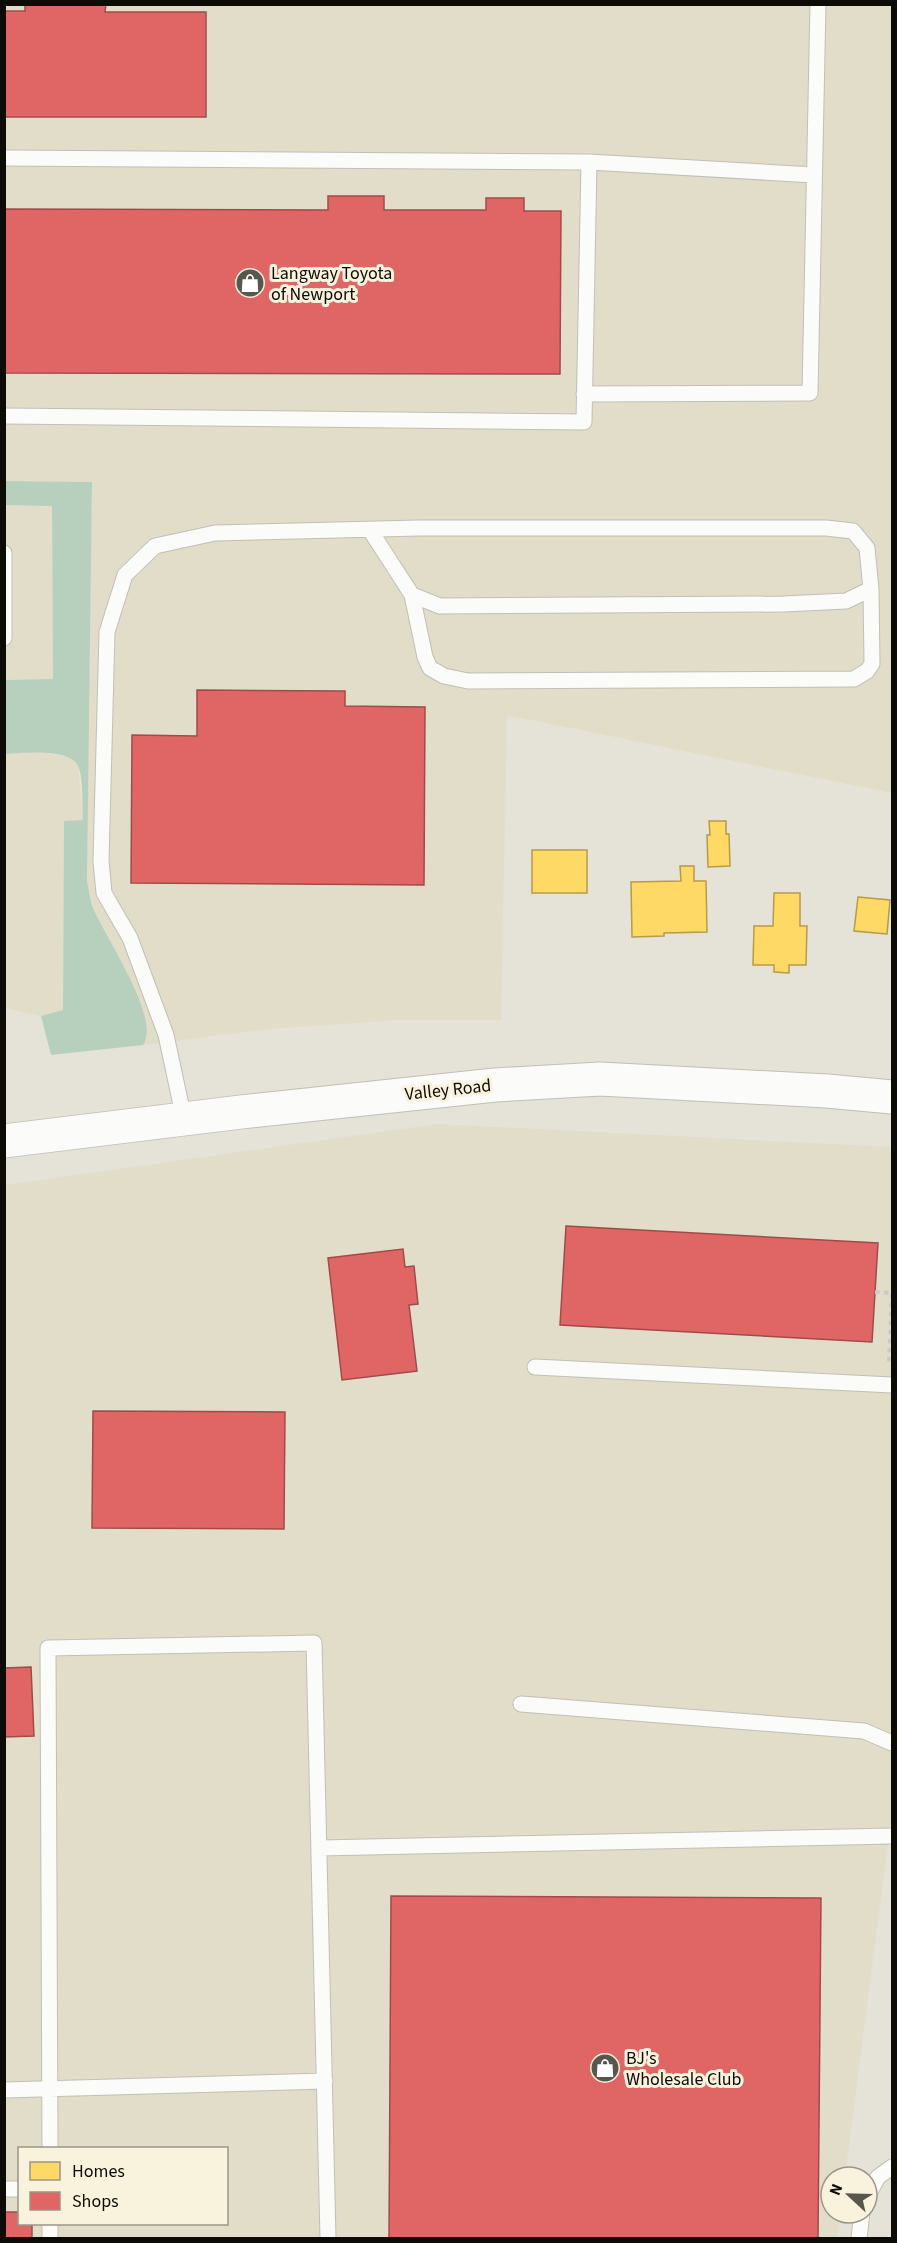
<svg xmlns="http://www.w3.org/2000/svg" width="897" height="2243" viewBox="0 0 897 2243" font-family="'Source Sans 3',sans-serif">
  <rect width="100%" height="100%" fill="#e5e2d7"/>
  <path fill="#e2ddc9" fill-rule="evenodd" d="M5,5H892V793L507,715L501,1020H398L270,1029L143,1045L147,1038L93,905L87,883L92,482L5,481Z
    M4,505H52L53,679L5,680Z
    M34,751L70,757L78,765L83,821H64L63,1010L41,1016L5,1008V754Z
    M438,1124L892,1147V1812L845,2177H831V2213H841L837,2238H5L4,1185ZM20,2148H226V2224H20Z"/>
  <path fill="#b7d0be" d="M5,481L92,482L87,882C89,890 90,898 92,905C103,935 162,1018 143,1045L51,1055L41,1016L63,1010L64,821L83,820C82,807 84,775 77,764C66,748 22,753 5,754V680L53,679L52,506L5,505Z"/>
  <path fill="#ffd966" stroke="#b69b49" stroke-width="1.5" d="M709,821H726V834H729L730,866L708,867L707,835H710Z
    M532,850H587V893H532Z
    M680,866H694V881H706L707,932L664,933V936L632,937L631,882L681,881Z
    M774,893H800V926H807L806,965H789V973L774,972V965H753L754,926H773Z
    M858,897L890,900L887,934L854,931Z"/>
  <path fill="#e06666" stroke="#a14b49" stroke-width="1.5" d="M25,4H106L105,12H206V117H4V11H25Z
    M328,196H384V210H486V198H524V211H561L560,374L4,373V209L328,210Z
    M197,690L345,691V706L425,707L424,885L131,883L132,735L197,736Z
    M566,1226L878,1243L872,1342L560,1325Z
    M403,1249L405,1267L414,1266L418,1304L409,1305L417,1371L342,1380L328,1258Z
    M93,1411L285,1412L284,1529L92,1528Z
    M31,1667L34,1736L4,1737V1668Z
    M391,1896L821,1898L818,2238H389Z
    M4,2212H20V2224H32V2238H4Z"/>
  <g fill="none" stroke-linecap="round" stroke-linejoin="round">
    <g stroke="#c1bfb6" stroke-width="17">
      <path id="lane" d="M4,158L589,162L584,422L4,416
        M589,162L814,175
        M584,394L810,393L818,4
        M370,530L412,595L425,657L430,668L444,676L468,681L854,679L867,671L872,664L871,589
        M4,553V638
        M184,1119L166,1035L130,938L104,893L101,861L107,632L125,575L155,546L215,533L419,528H826L853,531L867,548L871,589L846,601L784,604L440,606L412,595
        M535,1367L892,1385
        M521,1704L864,1731L892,1743
        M319,1848L892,1836
        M4,2090L325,2081
        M50,2148L48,1648L314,1643L328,2238
        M4,2189H20
        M867,2197L878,2177L892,2167
        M50,2238V2224
        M859,2238L862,2213"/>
    </g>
    <g stroke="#c1bfb6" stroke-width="35">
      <path id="secondary" d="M4,1141L241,1112L495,1085L600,1079L827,1091L892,1097"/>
    </g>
    <path stroke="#cccac7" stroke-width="4" stroke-dasharray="4.5 4.5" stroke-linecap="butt" d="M875,1292L892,1293L889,1362"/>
    <use href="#lane" stroke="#fbfbf9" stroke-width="15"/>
    <use href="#secondary" stroke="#fbfbf9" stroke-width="33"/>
  </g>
  <defs>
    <g id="shop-disc" transform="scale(1.5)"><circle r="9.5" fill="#59564e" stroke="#f9f3de"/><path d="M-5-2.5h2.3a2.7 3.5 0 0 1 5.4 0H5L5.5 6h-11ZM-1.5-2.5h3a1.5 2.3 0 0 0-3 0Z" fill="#fff"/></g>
  </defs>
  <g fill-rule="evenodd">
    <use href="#shop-disc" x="250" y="283"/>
    <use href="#shop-disc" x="605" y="2068"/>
  </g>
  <g text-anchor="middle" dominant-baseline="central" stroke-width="6" stroke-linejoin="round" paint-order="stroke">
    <g font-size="18" fill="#0d0b05" stroke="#f9f3de" text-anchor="start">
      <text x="271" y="273">Langway Toyota<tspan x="271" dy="21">of Newport</tspan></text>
      <text x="626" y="2058">BJ's<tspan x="626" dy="21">Wholesale Club</tspan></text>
    </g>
    <g font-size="18" fill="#0d0b05" stroke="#f9f3de">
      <text transform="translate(448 1090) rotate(-6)">Valley Road</text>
    </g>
  </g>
  <rect width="897" height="2243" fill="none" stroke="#0d0b05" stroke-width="12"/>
  <rect x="18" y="2147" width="210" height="78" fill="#f9f3de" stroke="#9b9687" stroke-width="1.5"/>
  <rect x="30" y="2162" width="30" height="18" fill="#ffd966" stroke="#9b9687" stroke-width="1.5"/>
  <text x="72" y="2177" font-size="18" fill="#0d0b05">Homes</text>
  <rect x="30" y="2192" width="30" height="18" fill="#e06666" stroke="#9b9687" stroke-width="1.5"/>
  <text x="72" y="2207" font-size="18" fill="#0d0b05">Shops</text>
  <g transform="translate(849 2195) rotate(292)"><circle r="28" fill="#f9f3de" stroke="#9b9687" stroke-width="1.5"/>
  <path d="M0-4.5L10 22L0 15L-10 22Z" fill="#59564e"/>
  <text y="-9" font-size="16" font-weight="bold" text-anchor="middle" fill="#0d0b05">N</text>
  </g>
</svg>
